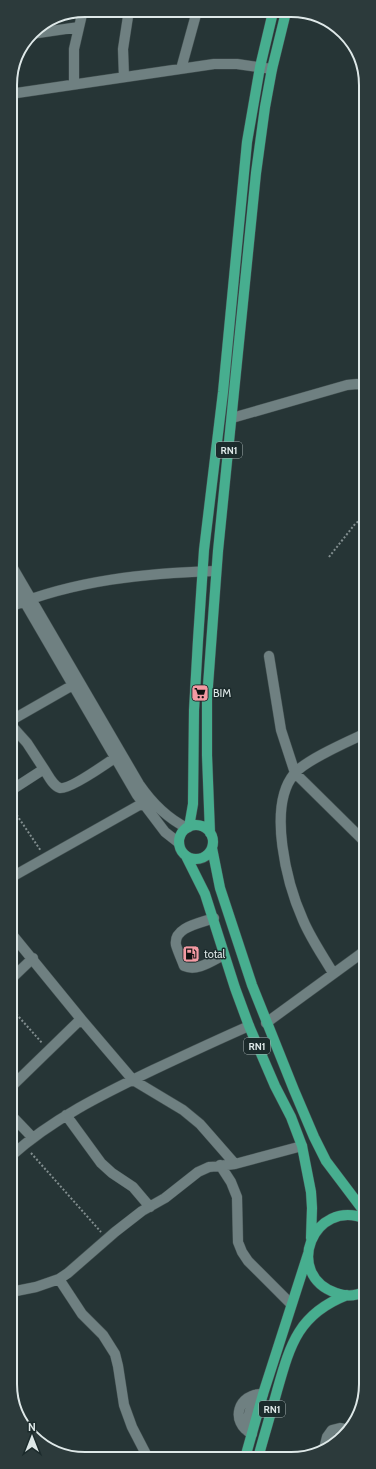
<svg xmlns="http://www.w3.org/2000/svg" width="376" height="1469" viewBox="0 0 376 1469" font-family="Cabin,sans-serif">
  <rect width="100%" height="100%" fill="#263536"/>
  <g fill="none" stroke-linecap="round" stroke-linejoin="round">
    <g stroke="#445152" stroke-width="11">
      <path id="minor" d="M31,34L79,27
        M181,69L197,11
        M124,77L123,49L129,10
        M74,84V49L83,10
        M10,94L214,64H237L272,69
        M232,418L347,385L357,384L365,386
        M10,563L139,784C152,803 167,818 187,828
        M10,577L137,795L165,832L179,843
        M10,607C75,580 147,573 216,571
        M269,656L281,730L295,773L366,843
        M10,721L73,685
        M10,724L27,743L44,769
        M10,791L44,769C48,775 53,786 60,788C69,790 106,764 116,757
        M10,878L143,803
        M214,918C201,923 173,927 176,945C178,952 182,960 184,966C198,972 213,960 224,955
        M10,932L81,1019L11,1087
        M333,973C323,956 311,939 303,920C287,884 267,807 294,774C305,760 349,741 366,733
        M11,979L33,958
        M81,1019L133,1080L183,1110L200,1124L235,1164
        M266,1023L366,950
        M11,1115L32,1137
        M66,1115L101,1163L112,1173L133,1187L150,1207
        M11,1156C52,1119 103,1094 153,1070C185,1055 217,1040 249,1026
        M220,1165L231,1182L237,1197L238,1242L242,1252L248,1261L291,1304
        M59,1279L82,1314L103,1335L115,1354L118,1366L124,1405L132,1427L148,1458
        M11,1292L36,1287L59,1279L68,1273L115,1232L142,1211L165,1198L198,1172L209,1167L235,1164L302,1146
        M245,1429L254,1395
        M252,1434C229,1422 238,1393 263,1394
        M325,1445L327,1437L332,1430L340,1428L349,1430"/>
    </g>
    <g stroke="#445152" stroke-width="11">
      <path id="major" d="M179 842a17 17 0 1 1 34 0a17 17 0 1 1-34 0Z
        M189,827L193,804L194,710L198,640L204,550L223,392L247,142L260,67L273,12
        M210,833L207,755V699L218,551L256,173L265,107L272,69L286,12
        M212,848L220,888L252,985L294,1090L314,1137L326,1161L366,1214
        M186,856L205,894L235,988L249,1026L275,1086L291,1117L302,1146L311,1192L312,1208L311,1238
        M366,1219C313,1197 283,1275 336,1293C346,1297 356,1296 366,1291
        M245,1458L263,1394L308,1254
        M258,1458C264,1436 271,1413 277,1391C290,1345 298,1314 347,1295"/>
    </g>
    <path stroke="#828e8f" stroke-width="2" stroke-dasharray="2 2" stroke-linecap="butt" d="M329,557L355,524L365,516
      M10,805L41,851
      M11,1008L42,1043
      M31,1153L101,1232"/>
    <use href="#minor" stroke="#6f8081" stroke-width="10"/>
    <use href="#major" stroke="#47ae8f" stroke-width="10"/>
  </g>
  <defs>
    <g id="supermarket-square" transform="scale(0.9)"><rect x="-9" y="-9" width="18" height="18" rx="4" fill="#f49aa3" stroke="#1c2b2c"/><path d="M-6-5.5h2.5l.6 2H6L4.5 2H-2.5L-4.4-4H-6ZM-1.5 3.2a1.3 1.3 0 1 0 .1 0ZM3 3.2a1.3 1.3 0 1 0 .1 0Z" fill="#111"/></g>
    <g id="fuel-square" transform="scale(0.9)"><rect x="-9" y="-9" width="18" height="18" rx="4" fill="#f49aa3" stroke="#1c2b2c"/><path d="M-5.5-6h7V0h2V4h1.3V-2.5L3-4.5l.8-.8L6-3V5H2.5V1h-1V6h-7ZM-4.2-4.7v3.2H.2V-4.7Z" fill="#111"/></g>
  </defs>
  <g fill-rule="evenodd">
    <use href="#supermarket-square" x="200" y="693"/>
    <use href="#fuel-square" x="191" y="954"/>
  </g>
  <g text-anchor="middle" dominant-baseline="central" stroke-width="3" stroke-linejoin="round" paint-order="stroke">
    <g fill="#1c2b2c" stroke="#a4afb0" stroke-width="1">
      <rect x="216" y="442" width="26" height="16" rx="3"/>
      <rect x="244" y="1038" width="26" height="16" rx="3"/>
      <rect x="259" y="1401" width="26" height="16" rx="3"/>
    </g>
    <g font-size="10" font-weight="bold" fill="#dee8e8">
      <text x="229" y="450">RN1</text>
      <text x="257" y="1046">RN1</text>
      <text x="272" y="1409">RN1</text>
    </g>
    <g font-size="11" fill="#dee8e8" stroke="#1c2b2c" text-anchor="start">
      <text x="213" y="693">BIM</text>
      <text x="204" y="954">total</text>
    </g>
  </g>
  <path d="M0 0H376V1469H0ZM85 17H291A68 68 0 0 1 359 85V1384A68 68 0 0 1 291 1452H85A68 68 0 0 1 17 1384V85A68 68 0 0 1 85 17Z" fill="#2c3a3b" fill-rule="evenodd"/>
  <path fill="none" stroke="#dee8e8" stroke-width="2" d="M85 17H291A68 68 0 0 1 359 85V1384A68 68 0 0 1 291 1452H85A68 68 0 0 1 17 1384V85A68 68 0 0 1 85 17Z"/>
  <g transform="translate(32 1437)" stroke="#1c2b2c" stroke-width="3" paint-order="stroke">
  <path d="M0-3L7 15L0 10L-7 15Z" fill="#dee8e8"/>
  <text y="-6" font-size="11" font-weight="bold" text-anchor="middle" fill="#dee8e8">N</text>
  </g>
</svg>
